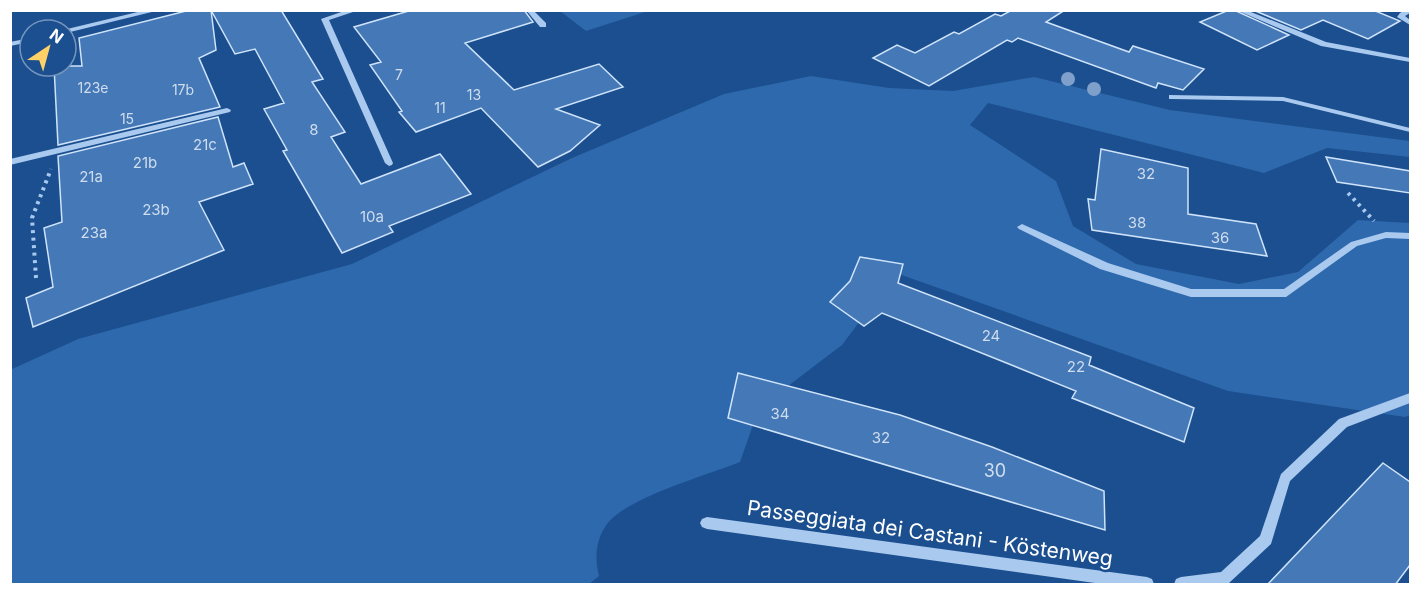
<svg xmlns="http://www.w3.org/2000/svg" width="1421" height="595" viewBox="0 0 1421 595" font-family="Inter,sans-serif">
  <rect width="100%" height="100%" fill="#1b4f8f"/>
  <path fill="#2e69ad" d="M560,11H648L586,31Z
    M811,76L889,88L953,91L1034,77L1170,110L1410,141V157L1327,148L1264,173L988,103L970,125L1056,181L1073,226L1136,264L1239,284L1298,272L1358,220L1410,223V415L1405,417L1228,391L896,273L842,345L759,408L740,462C708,475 621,499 605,527C595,543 595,559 599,576L589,584H11L10,370L78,339L352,264L572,158L724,94Z"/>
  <path fill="#4478b7" stroke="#cfe3fa" stroke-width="1.5" d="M190,10H211L216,50L199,58L220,107L58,145L54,66H82L79,38Z
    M211,10H281L323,79L312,82L345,132L331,137L361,184L440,154L471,194L389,226L393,232L342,253L283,151L287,150L264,109L284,103L255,49L235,54Z
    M412,10H524L533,22L465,43L514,90L599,64L623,87L556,109L600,125L570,151L538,167L481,108L416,132L399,112L402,111L370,65L381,62L354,27Z
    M1012,10H1065L1046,22L1129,52L1133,46L1204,69L1183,90L1158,83L1156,88L1018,38L1012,42L1007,40L929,86L873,58L897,45L915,53L954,32L959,34L995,14L1001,16Z
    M1229,10H1234L1289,35L1257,50L1200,22Z
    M1253,10H1373L1400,21L1368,39L1323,20L1301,30Z
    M218,117L233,167L244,163L253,184L199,202L224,250L33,327L26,298L53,287L44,228L62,222L58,156Z
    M1101,149L1188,168V214L1256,224L1267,256L1092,230L1088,199L1095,200Z
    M1326,157L1410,171V193L1337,182Z
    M860,257L903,264L898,283L1091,357L1089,365L1194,408L1184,442L1072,398L1076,391L882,313L864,326L830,302L850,281Z
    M738,373L900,415L992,447L1104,491L1105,530L728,418Z
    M1383,463L1410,482V565L1395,585H1267Z"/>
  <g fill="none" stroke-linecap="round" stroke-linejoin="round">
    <path stroke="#a9c9ee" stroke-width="4" stroke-dasharray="3 4.5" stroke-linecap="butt" d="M1348,193L1374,221
      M36,278L32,218L51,169"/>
    <path fill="#a9c9ee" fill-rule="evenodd" d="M146,10H160L66,33V30H63Z
      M347,10H359L329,20L393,163L392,165L389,166L385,163L321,19Z
      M526,10H533L546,23V27H540Z
      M1236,10H1246L1326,42L1410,58V62L1321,46Z
      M1405,10H1410V13L1405,16L1410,20V25L1397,17L1400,13Z
      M30,38V42L10,46V42Z
      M1169,95L1283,97L1410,128V132L1283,101L1172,99H1169Z
      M227,108L231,110L230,112L10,165V159Z
      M1022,224L1108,263L1191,289H1284L1351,242L1386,232L1410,233V239L1386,238L1357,246L1286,297H1191L1100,269L1019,229L1017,227Z
      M1410,393V403L1347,427L1290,481L1271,544L1229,583L1225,584H1174L1176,579L1181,577L1221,572L1260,536L1281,474L1339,419Z
      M707,517L1147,577L1152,579L1154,584H1102L707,529L702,527L700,523L702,519Z"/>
  </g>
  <g fill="#7ea0ca">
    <circle cx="1068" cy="79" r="7"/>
    <circle cx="1094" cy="89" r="7"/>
  </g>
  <g text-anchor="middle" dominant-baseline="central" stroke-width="5" stroke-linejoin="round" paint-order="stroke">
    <g font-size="14" fill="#d0dded">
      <text x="399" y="74">7</text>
      <text x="93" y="87">123e</text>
      <text x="183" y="89">17b</text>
      <text x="474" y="94">13</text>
      <text x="440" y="107">11</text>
      <text x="127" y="118">15</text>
    </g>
    <g font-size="15" fill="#d0dded">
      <text x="314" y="129">8</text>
      <text x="205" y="144">21c</text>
      <text x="145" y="162">21b</text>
      <text x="1146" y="173">32</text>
      <text x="91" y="176">21a</text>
      <text x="156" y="209">23b</text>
      <text x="372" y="216">10a</text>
      <text x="1137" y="222">38</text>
      <text x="94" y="232">23a</text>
      <text x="1220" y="237">36</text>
      <text x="991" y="335">24</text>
      <text x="1076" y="366">22</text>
      <text x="780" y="413">34</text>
      <text x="881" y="437">32</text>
    </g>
    <g font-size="18" fill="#d0dded">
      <text x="995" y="470">30</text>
    </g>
    <g font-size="21" fill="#fff" stroke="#1b4f8f">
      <text transform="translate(930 533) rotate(8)">Passeggiata dei Castani - Köstenweg</text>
    </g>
  </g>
  <rect width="1421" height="595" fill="none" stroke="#ffffff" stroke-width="24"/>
  <g transform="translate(48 48) rotate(36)"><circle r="28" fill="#1b4f8f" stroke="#7695bc" stroke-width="1.5"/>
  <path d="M0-4.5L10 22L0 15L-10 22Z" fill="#ffd166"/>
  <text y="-9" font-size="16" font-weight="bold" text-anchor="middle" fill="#ffffff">N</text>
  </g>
</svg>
